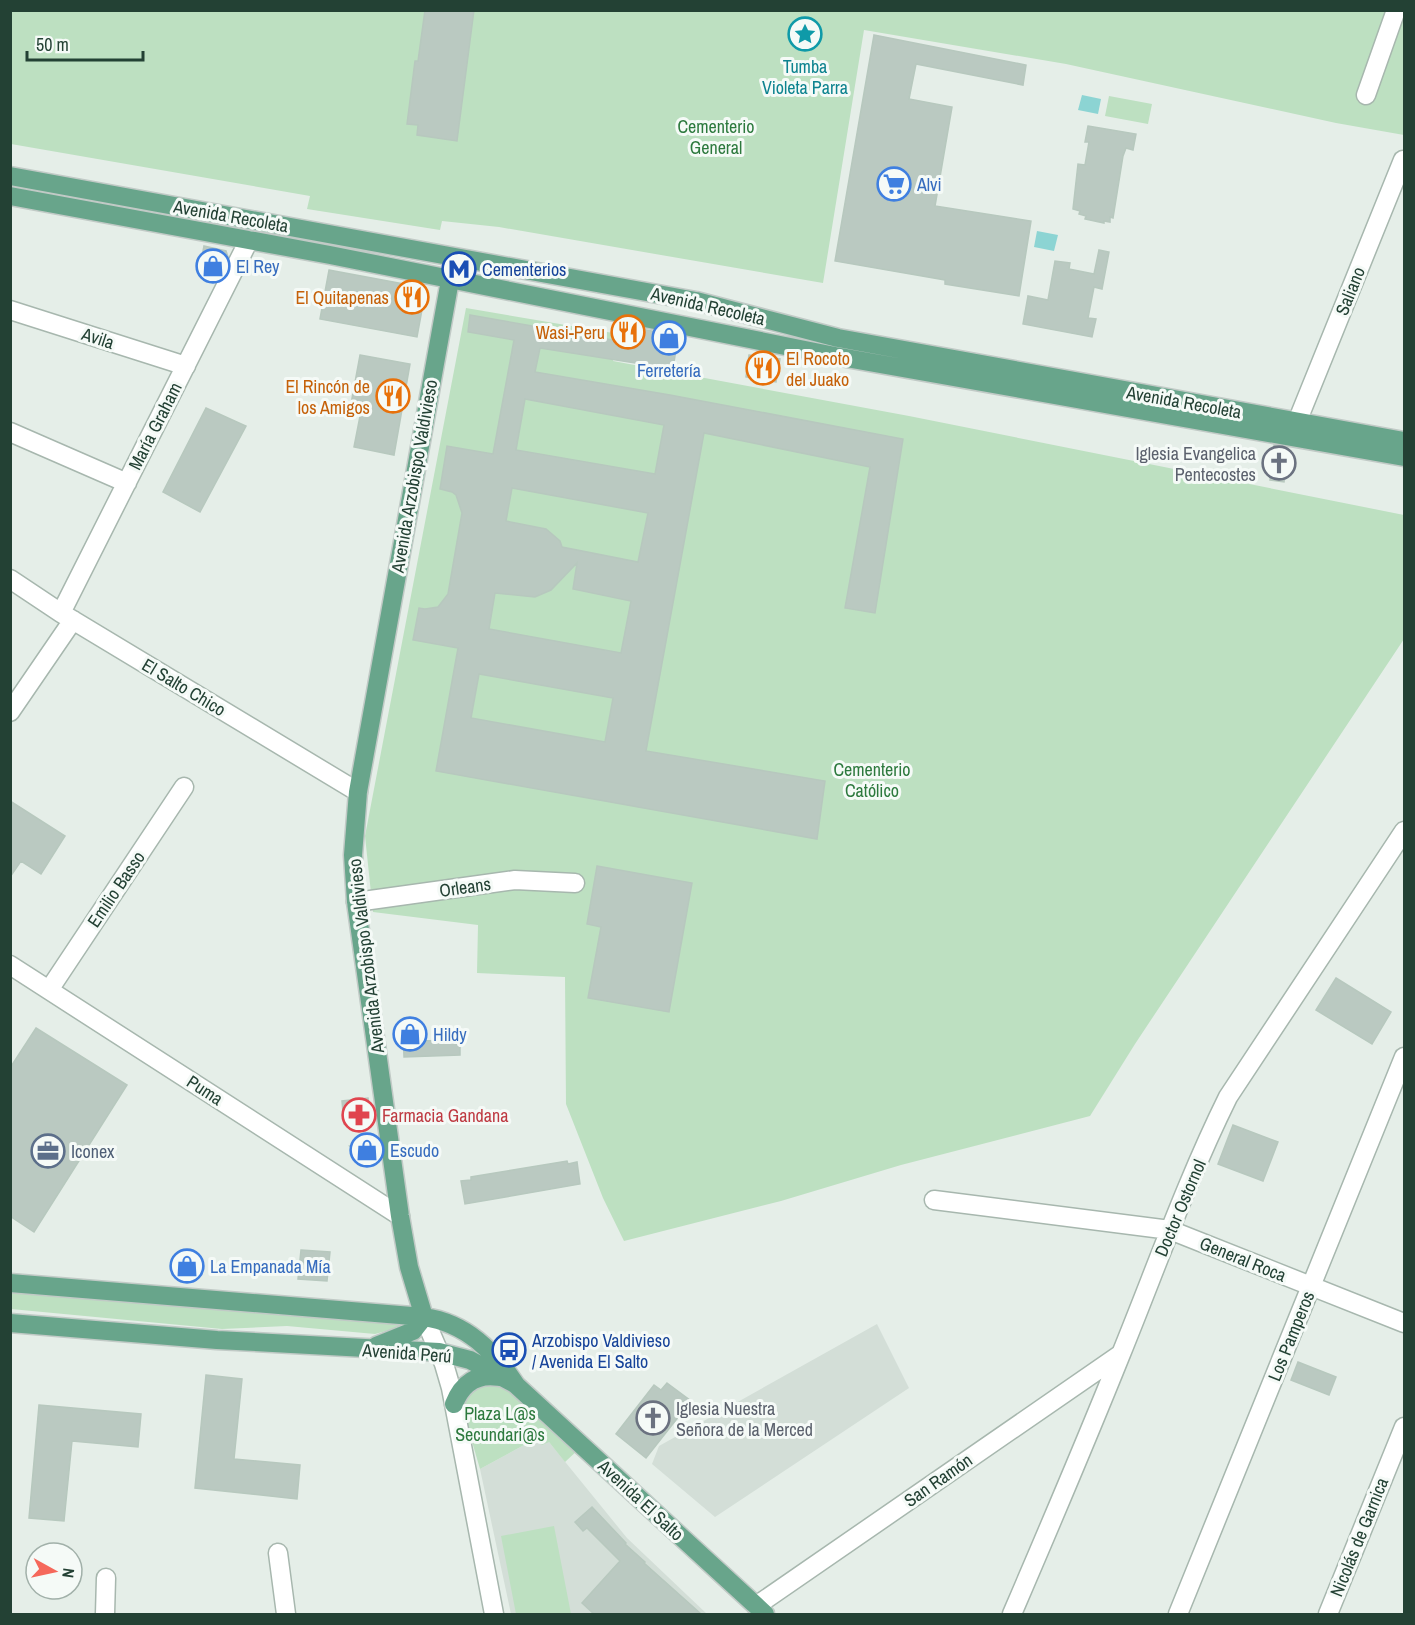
<svg xmlns="http://www.w3.org/2000/svg" width="1415" height="1625" viewBox="0 0 1415 1625" font-family="'Archivo Narrow',sans-serif">
  <rect width="100%" height="100%" fill="#e5eee8"/>
  <path fill="#d3ded7" d="M877,1324L909,1388L715,1517L652,1464L659,1446Z
    M537,1438L549,1442L627,1538L707,1614H511L480,1469Z"/>
  <path fill="#bde0c1" d="M10,11H1404V135L1336,123L1066,64L864,30L823,283L499,227L442,221L440,230L307,209L310,196L11,144Z
    M1109,96L1152,104L1148,124L1105,116Z
    M466,308L619,334L613,361L909,416L1404,515V639L1135,1044L1090,1116L901,1165L781,1201L624,1241L603,1198L566,1104L565,977L477,973L478,925L373,912L365,836Z
    M11,1287L408,1320L401,1327L375,1334L287,1326L222,1329L11,1309Z
    M495,1380L579,1449L565,1462L549,1442L542,1445L537,1438L480,1469L462,1407L473,1389Z
    M554,1526L571,1614H516L501,1536Z"/>
  <path fill="#8cd4d3" d="M1082,95L1101,99L1098,114L1078,110Z
    M1037,231L1058,235L1054,251L1034,247Z"/>
  <path fill="#bac9c1" stroke="#b7c8be" stroke-width="1.5" fill-rule="evenodd" d="M425,10H474L457,141L417,135L418,125L407,124L415,61H418Z
    M874,35L1026,65L1023,85L916,64L909,99L952,107L935,206L1031,221L1019,296L945,284V280L835,261Z
    M1088,126L1136,134L1133,150L1126,148L1123,156L1113,218L1110,217V222L1104,221V223L1085,219L1086,216L1079,214L1080,211L1073,209L1078,164L1085,165L1089,142H1085Z
    M204,246L226,251L228,257L219,275L199,271Z
    M1099,250L1109,252L1102,289L1094,287L1088,318L1096,319L1092,337L1023,324L1028,296L1048,300L1055,261L1070,263L1069,269L1094,274Z
    M329,270L426,288L417,337L320,319Z
    M470,315L618,341L620,331L626,326L678,336L673,369L540,348L535,372L670,395L903,439L875,613L845,608L870,467L704,433L646,751L825,781L817,839L436,771L458,648L413,640L419,608L425,609L438,607L448,594L462,513L456,495L452,492L440,489L447,446L493,454L514,340L468,332ZM525,399L664,425L655,474L516,450ZM512,488L648,513L638,562L562,547L560,541L546,529L506,521ZM577,563L573,589L631,601L621,653L489,629L495,593L535,597L551,590ZM479,674L613,698L605,742L471,718Z
    M360,355L410,364L394,455L354,447L362,406L351,404Z
    M749,355L780,359L776,382L746,377Z
    M206,408L246,426L200,512L163,492Z
    M1274,445L1288,448L1284,482L1270,480Z
    M10,801L65,836L41,874L21,861L10,877Z
    M597,866L692,883L669,1012L588,998L601,927L587,924Z
    M1336,978L1391,1012L1372,1044L1316,1010Z
    M416,1025L417,1041L460,1040V1055L404,1057L403,1026Z
    M36,1028L127,1085L34,1232L10,1216V1068Z
    M368,1098L371,1121L344,1124L342,1101Z
    M1233,1125L1278,1142L1263,1181L1218,1164Z
    M375,1140L379,1154L369,1157L350,1146Z
    M567,1161L568,1164L577,1162L580,1184L465,1204L461,1181L471,1180V1177Z
    M301,1250L330,1252L327,1281L298,1279Z
    M1298,1362L1336,1377L1329,1395L1291,1380Z
    M206,1375L242,1379L234,1459L300,1465L297,1499L195,1488Z
    M667,1383L691,1401L646,1458L616,1434L654,1385L661,1390Z
    M39,1405L141,1414L138,1447L72,1441L64,1521L29,1518Z
    M592,1507L626,1543L625,1544L645,1562L644,1563L701,1614H594L582,1603L620,1561L587,1528L583,1531L575,1522Z"/>
  <g fill="none" stroke-linecap="round" stroke-linejoin="round">
    <g stroke="#a7b7ae" stroke-width="21">
      <path id="minor" d="M1366,95L1396,10
        M10,310L186,366
        M1297,422L1403,160
        M10,432L127,483
        M10,579L61,613L358,792
        M61,613L249,240
        M10,712L73,620
        M356,902L515,880L575,883
        M10,965L400,1216
        M49,990L184,787
        M934,1200L1170,1230L1404,1323
        M424,1317L444,1364L451,1388L494,1614
        M278,1553L286,1614
        M756,1606L1121,1354
        M105,1614L106,1578
        M1012,1614C1049,1528 1086,1441 1121,1354C1156,1268 1187,1180 1228,1097L1404,831
        M1178,1614L1404,1057
        M1328,1614L1404,1427"/>
    </g>
    <g stroke="#c1cac6" stroke-width="21">
      <path id="major" d="M10,176L696,301L838,338L1404,441
        M10,196L330,255L835,356L1404,457
        M10,1283L424,1317C466,1323 494,1351 516,1385L765,1614
        M424,1317L409,1267L400,1216L356,902L353,855L358,792L452,269
        M10,1323L217,1340L439,1352L470,1360L515,1384
        M376,1346L413,1331L424,1317
        M454,1404C462,1383 477,1373 499,1377"/>
    </g>
    <use href="#minor" stroke="#fff" stroke-width="18"/>
    <use href="#major" stroke="#68a58b" stroke-width="18"/>
  </g>
  <defs>
    <g id="sight-ring" transform="scale(1.725)"><circle r="9.5" fill="#f5faf7" stroke="#0f9aa8" stroke-width="1.5"/><path d="M0-6L1.8-2.2L6-1.7L2.9 1.2L3.7 5.4L0 3.3L-3.7 5.4L-2.9 1.2L-6-1.7L-1.8-2.2Z" fill="#0f9aa8"/></g>
    <g id="supermarket-ring" transform="scale(1.725)"><circle r="9.5" fill="#f5faf7" stroke="#3f7fe0" stroke-width="1.5"/><path d="M-6-5.5h2.5l.6 2H6L4.5 2H-2.5L-4.4-4H-6ZM-1.5 3.2a1.3 1.3 0 1 0 .1 0ZM3 3.2a1.3 1.3 0 1 0 .1 0Z" fill="#3f7fe0"/></g>
    <g id="shop-ring" transform="scale(1.725)"><circle r="9.5" fill="#f5faf7" stroke="#3f7fe0" stroke-width="1.5"/><path d="M-5-2.5h2.3a2.7 3.5 0 0 1 5.4 0H5L5.5 6h-11ZM-1.5-2.5h3a1.5 2.3 0 0 0-3 0Z" fill="#3f7fe0"/></g>
    <g id="metro-ring" transform="scale(1.725)"><circle r="9.5" fill="#f5faf7" stroke="#1a4fb4" stroke-width="1.5"/><path d="M-5.5 5V-5H-3L0 0L3-5H5.5V5H3V-.5L0 4L-3-.5V5Z" fill="#1a4fb4"/></g>
    <g id="restaurant-ring" transform="scale(1.725)"><circle r="9.5" fill="#f5faf7" stroke="#e8710a" stroke-width="1.5"/><path d="M-5-6h1v4h1v-4h1v4h1v-4h1v5L-1.5 .5V6h-2V.5L-5-1ZM5-6V6H3V1.5H1.5Q1.5-4 5-6Z" fill="#e8710a"/></g>
    <g id="church-ring" transform="scale(1.725)"><circle r="9.5" fill="#f5faf7" stroke="#6b7280" stroke-width="1.5"/><path d="M-1.2-6h2.4v3.5h3.3v2.4h-3.3V6h-2.4V-.1h-3.3v-2.4h3.3Z" fill="#6b7280"/></g>
    <g id="pharmacy-ring" transform="scale(1.725)"><circle r="9.5" fill="#f5faf7" stroke="#e0444e" stroke-width="1.5"/><path d="M-2-6h4v4h4v4h-4v4h-4v-4h-4v-4h4Z" fill="#e0444e"/></g>
    <g id="office-ring" transform="scale(1.725)"><circle r="9.5" fill="#f5faf7" stroke="#5c6f8a" stroke-width="1.5"/><path d="M-6-3h4V-5.5h4V-3h4V5H-6ZM-1-4.5V-3h2v-1.5ZM-6 0V1H6V0Z" fill="#5c6f8a"/></g>
    <g id="bus-ring" transform="scale(1.725)"><circle r="9.5" fill="#f5faf7" stroke="#1a4fb4" stroke-width="1.5"/><path d="M-5-6H5V4H4V6H2V4H-2V6H-4V4H-5ZM-3.5-4V0h7V-4ZM-3.5 1.2v1.5H-2V1.2ZM2 1.2v1.5H3.5V1.2Z" fill="#1a4fb4"/></g>
  </defs>
  <g fill-rule="evenodd">
    <use href="#sight-ring" x="805" y="34"/>
    <use href="#supermarket-ring" x="894" y="184"/>
    <use href="#shop-ring" x="213" y="266"/>
    <use href="#metro-ring" x="459" y="269"/>
    <use href="#restaurant-ring" x="412" y="297"/>
    <use href="#restaurant-ring" x="628" y="332"/>
    <use href="#shop-ring" x="669" y="338"/>
    <use href="#restaurant-ring" x="763" y="368"/>
    <use href="#restaurant-ring" x="393" y="396"/>
    <use href="#church-ring" x="1279" y="463"/>
    <use href="#shop-ring" x="410" y="1034"/>
    <use href="#pharmacy-ring" x="359" y="1115"/>
    <use href="#shop-ring" x="367" y="1150"/>
    <use href="#office-ring" x="48" y="1151"/>
    <use href="#shop-ring" x="187" y="1266"/>
    <use href="#bus-ring" x="509" y="1350"/>
    <use href="#church-ring" x="653" y="1418"/>
  </g>
  <g text-anchor="middle" dominant-baseline="central" stroke-width="6" stroke-linejoin="round" paint-order="stroke">
    <g font-size="18" fill="#0d838f" stroke="#f5faf7">
      <text x="805" y="66">Tumba<tspan x="805" dy="21">Violeta Parra</tspan></text>
    </g>
    <g font-size="18" fill="#2c793d" stroke="#f5faf7">
      <text x="716" y="126">Cementerio<tspan x="716" dy="21">General</tspan></text>
      <text x="872" y="769">Cementerio<tspan x="872" dy="21">Católico</tspan></text>
      <text x="500" y="1413">Plaza L@s<tspan x="500" dy="21">Secundari@s</tspan></text>
    </g>
    <g font-size="18" fill="#366cbe" stroke="#f5faf7" text-anchor="start">
      <text x="917" y="184">Alvi</text>
      <text x="236" y="266">El Rey</text>
      <text x="669" y="370" text-anchor="middle">Ferretería</text>
      <text x="433" y="1034">Hildy</text>
      <text x="390" y="1150">Escudo</text>
      <text x="210" y="1266">La Empanada Mía</text>
    </g>
    <g font-size="18" fill="#234134" stroke="#f5faf7">
      <text transform="translate(231 216) rotate(10)">Avenida Recoleta</text>
      <text transform="translate(1350 291) rotate(-68)">Saliano</text>
      <text transform="translate(708 306) rotate(13)">Avenida Recoleta</text>
      <text transform="translate(98 338) rotate(18)">Avila</text>
      <text transform="translate(1184 402) rotate(10)">Avenida Recoleta</text>
      <text transform="translate(155 426) rotate(-63)">María Graham</text>
      <text transform="translate(414 476) rotate(-80)">Avenida Arzobispo Valdivieso</text>
      <text transform="translate(184 687) rotate(31)">El Salto Chico</text>
      <text transform="translate(465 887) rotate(-8)">Orleans</text>
      <text transform="translate(116 889) rotate(-56)">Emilio Basso</text>
      <text transform="translate(366 956) rotate(-97)">Avenida Arzobispo Valdivieso</text>
      <text transform="translate(205 1090) rotate(33)">Puma</text>
      <text transform="translate(1180 1208) rotate(-67)">Doctor Ostornol</text>
      <text transform="translate(1243 1259) rotate(22)">General Roca</text>
      <text transform="translate(1291 1336) rotate(-68)">Los Pamperos</text>
      <text transform="translate(407 1353) rotate(4)">Avenida Perú</text>
      <text transform="translate(938 1480) rotate(-35)">San Ramón</text>
      <text transform="translate(641 1500) rotate(43)">Avenida El Salto</text>
      <text transform="translate(1359 1537) rotate(-68)">Nicolás de Garnica</text>
    </g>
    <g font-size="18" fill="#164399" stroke="#f5faf7" text-anchor="start">
      <text x="482" y="269">Cementerios</text>
      <text x="532" y="1340">Arzobispo Valdivieso<tspan x="532" dy="21">/ Avenida El Salto</tspan></text>
    </g>
    <g font-size="18" fill="#c56008" stroke="#f5faf7" text-anchor="end">
      <text x="389" y="297">El Quitapenas</text>
      <text x="605" y="332">Wasi-Peru</text>
      <text x="786" y="358" text-anchor="start">El Rocoto<tspan x="786" dy="21">del Juako</tspan></text>
      <text x="370" y="386">El Rincón de<tspan x="370" dy="21">los Amigos</tspan></text>
    </g>
    <g font-size="18" fill="#5b616d" stroke="#f5faf7" text-anchor="end">
      <text x="1256" y="453">Iglesia Evangelica<tspan x="1256" dy="21">Pentecostes</tspan></text>
      <text x="676" y="1408" text-anchor="start">Iglesia Nuestra<tspan x="676" dy="21">Señora de la Merced</tspan></text>
    </g>
    <g font-size="18" fill="#be3a42" stroke="#f5faf7" text-anchor="start">
      <text x="382" y="1115">Farmacia Gandana</text>
    </g>
    <g font-size="18" fill="#4e5e75" stroke="#f5faf7" text-anchor="start">
      <text x="71" y="1151">Iconex</text>
    </g>
  </g>
  <rect width="1415" height="1625" fill="none" stroke="#234134" stroke-width="24"/>
  <g transform="translate(54 1571) rotate(98)"><circle r="28" fill="#f5faf7" stroke="#a1b0a9" stroke-width="1.5"/>
  <path d="M0-4.5L10 22L0 15L-10 22Z" fill="#f5685b"/>
  <text y="-9" font-size="16" font-weight="bold" text-anchor="middle" fill="#234134">N</text>
  </g>
  <path d="M27 51v9h116v-9" fill="none" stroke="#234134" stroke-width="3"/>
  <text x="36" y="51" font-size="18" fill="#234134" stroke="#f5faf7" stroke-width="4.5" paint-order="stroke">50 m</text>
</svg>
